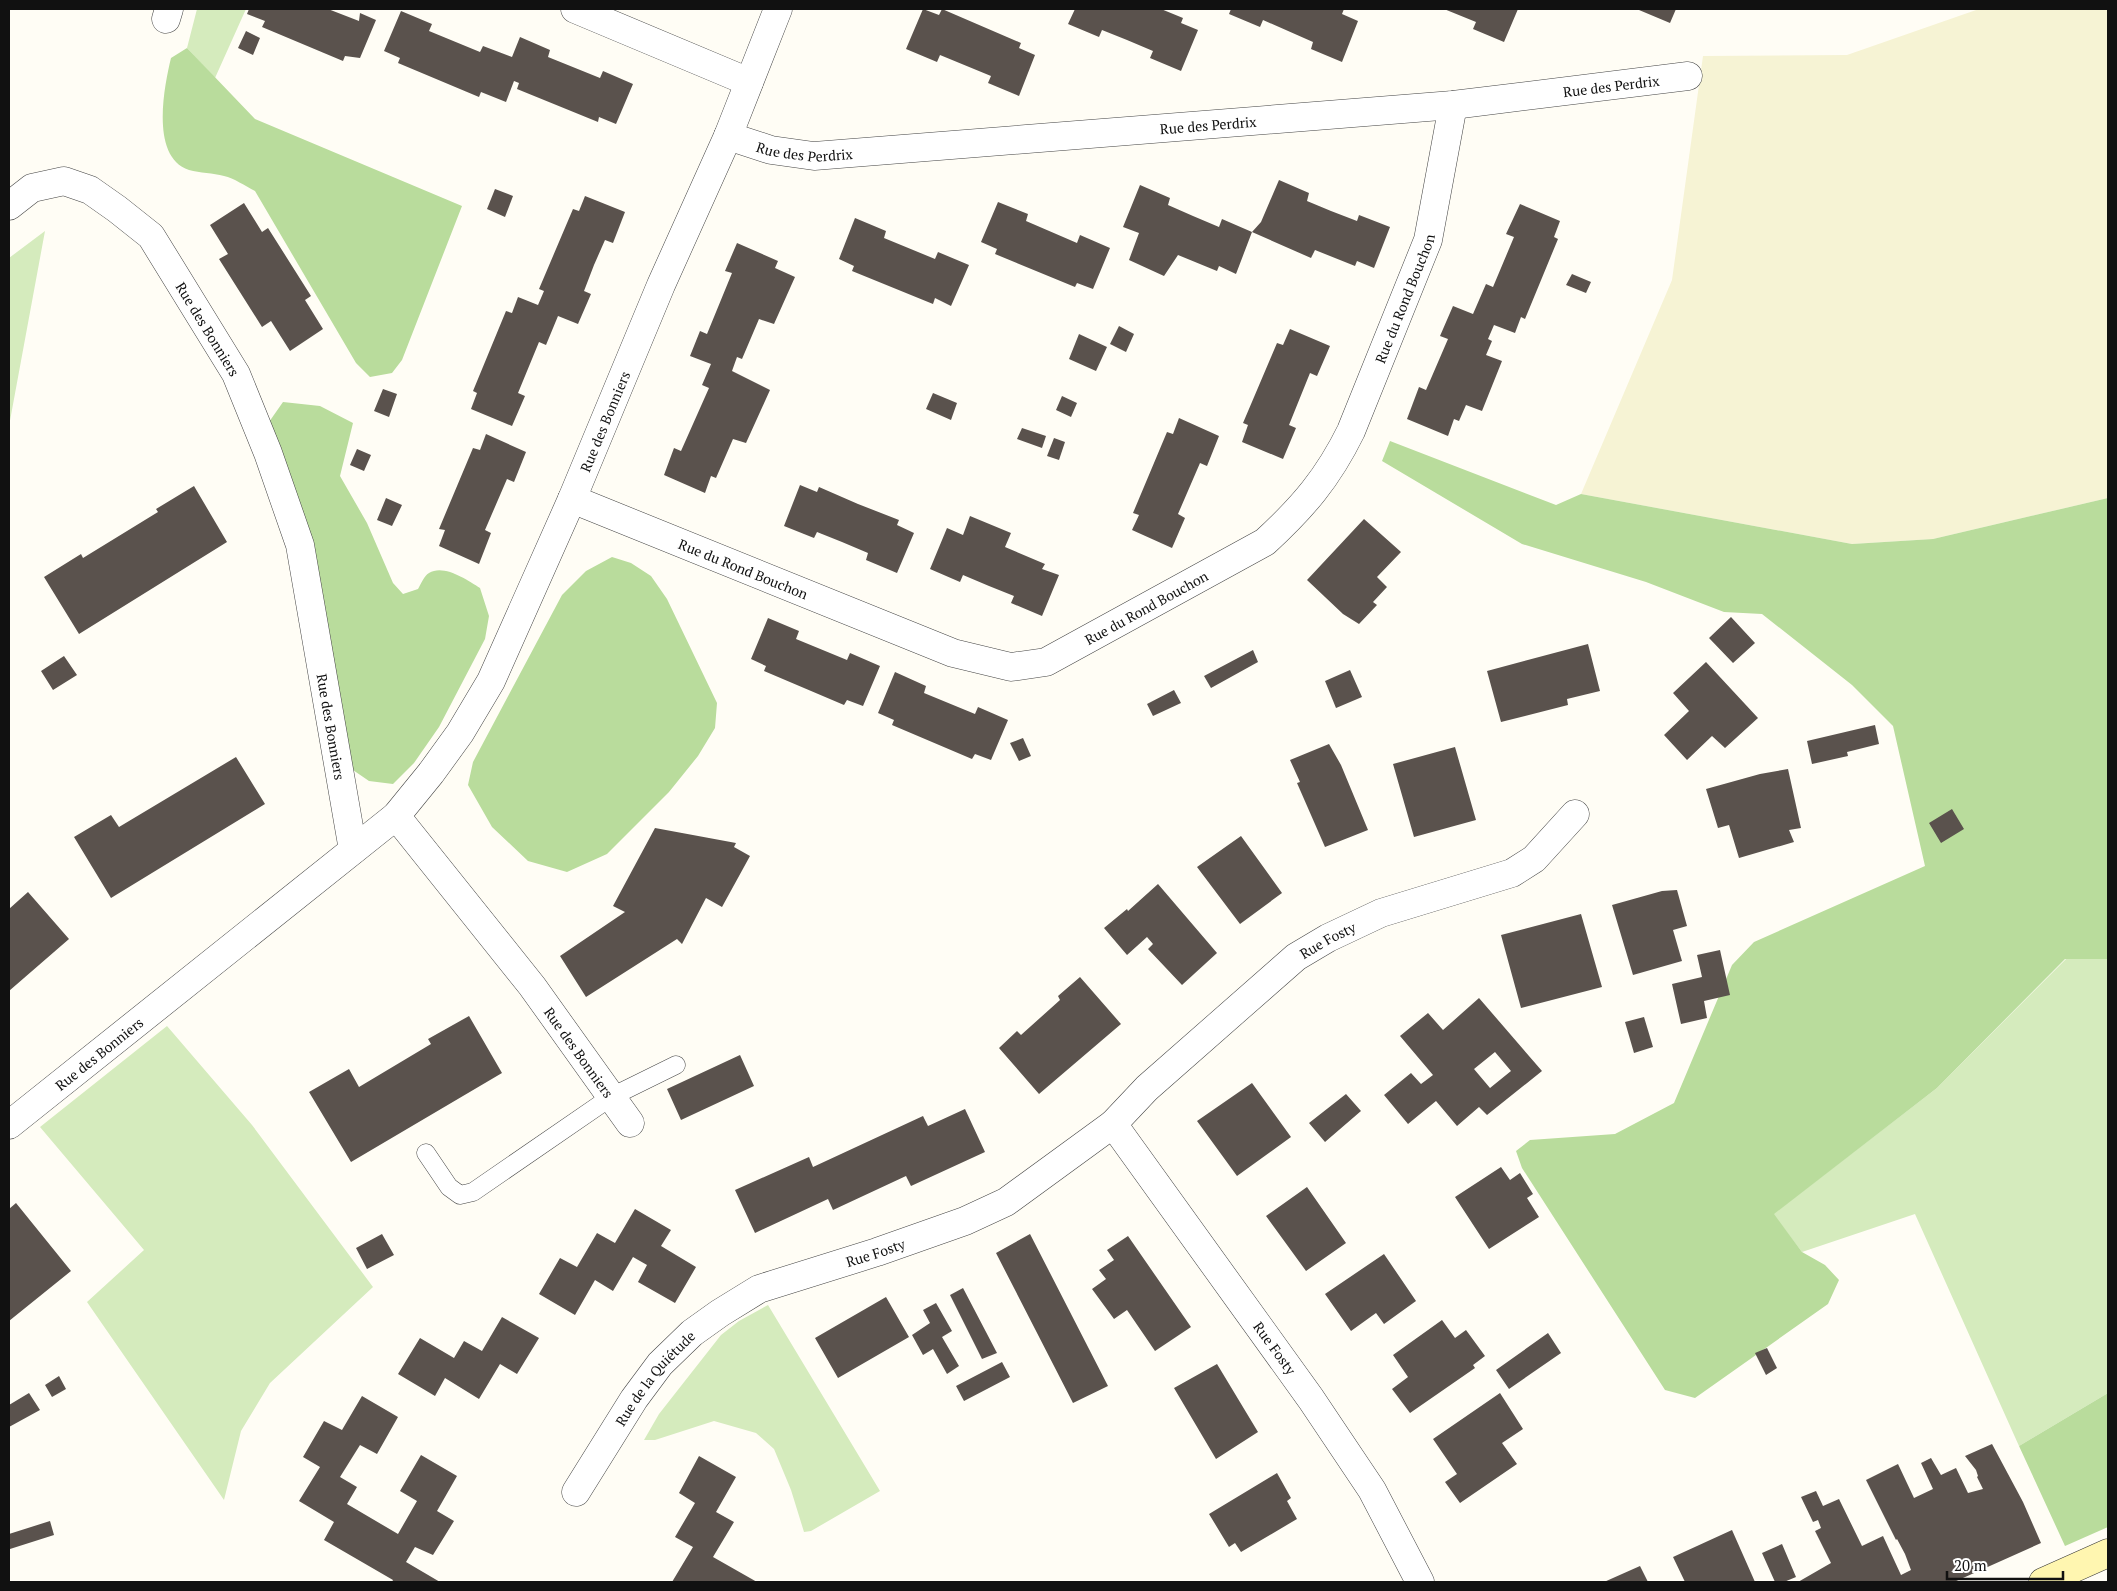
<svg xmlns="http://www.w3.org/2000/svg" width="2117" height="1591" viewBox="0 0 2117 1591" font-family="'PT Serif',serif">
  <rect width="100%" height="100%" fill="#fffdf5"/>
  <path fill="#f6f3d4" d="M1979,9H2108V498L1933,539L1852,544L1581,494L1672,280L1703,56L1847,55Z"/>
  <path fill="#d5ebbd" d="M197,9H246L215,78L187,48Z
    M45,231L9,426V258Z
    M2066,959H2108V1393L2019,1446L1915,1214L1802,1252L1773,1214L1937,1088Z
    M167,1026L252,1125L373,1287L270,1383L241,1431L224,1500L87,1302L144,1250L40,1127Z
    M768,1305L880,1491L811,1531L804,1532L791,1490L774,1449L756,1433L714,1421L655,1440H644L659,1414L721,1335L739,1321Z"/>
  <path fill="#b9dc9c" d="M187,48L255,119L462,206L402,360L392,373L370,377L356,363L255,191C245,186 234,178 224,176C213,173 200,173 189,170C150,157 164,87 171,58Z
    M283,402L320,406L353,423L340,476L367,523L393,583L403,594L418,589C421,584 424,576 429,573C444,564 467,580 480,588L489,616L485,639L439,727L414,763L393,784L369,781L350,768L269,422Z
    M1390,441L1556,505L1581,494L1852,544L1933,539L2108,498V959H2065L1937,1088L1774,1214L1802,1252L1825,1265L1839,1280L1828,1304L1695,1398L1665,1390L1522,1168L1516,1151L1530,1140L1615,1134L1674,1103L1732,965L1754,942L1925,866L1893,726L1852,685L1762,614L1724,612L1646,582L1522,544L1382,461Z
    M612,557L631,563L651,576L667,599L717,703L715,728L698,756L669,792L607,854L567,872L528,861L492,827L468,785L473,762L562,595L586,571Z
    M2108,1393V1527L2065,1546L2019,1446Z"/>
  <path fill="#5a524d" fill-rule="evenodd" d="M249,9H328L359,21L360,13L376,20L360,58L345,56L343,61L262,27L265,21L247,14Z
    M923,9L939,15L942,9L1021,43L1019,48L1035,55L1019,96L988,83L991,76L940,55L937,62L906,49Z
    M1075,9H1161L1183,18L1181,23L1198,30L1181,71L1150,58L1153,51L1127,40L1102,30L1099,37L1068,24Z
    M1231,9H1344L1342,14L1358,21L1342,62L1311,49L1313,42L1263,20L1260,27L1229,14Z
    M1444,9H1518L1504,42L1473,29L1476,22Z
    M1640,9H1676L1670,23L1639,10Z
    M401,11L432,24L429,31L480,52L483,46L512,57L520,37L550,50L548,57L600,78L603,71L633,84L616,124L599,117L598,122L517,89L519,83L514,81L506,102L481,92L479,97L398,63L400,58L384,51Z
    M246,31L260,38L253,55L238,48Z
    M1279,180L1309,193L1307,201L1331,211L1357,221L1359,215L1390,227L1374,268L1357,261L1355,266L1315,250L1311,258L1252,232L1236,274L1219,266L1217,271L1178,255L1164,276L1129,260L1139,233L1123,227L1140,185L1170,198L1168,205L1193,216L1219,227L1222,219L1252,232L1261,222Z
    M495,189L513,196L505,217L487,209Z
    M585,196L625,212L613,243L605,240L594,265L584,291L591,294L578,324L558,316L546,345L539,342L518,393L525,396L512,426L471,409L477,393L473,391L506,311L512,313L518,297L538,305L544,291L539,289L573,209L579,211Z
    M998,202L1028,214L1026,221L1077,243L1080,235L1110,248L1093,289L1077,283L1075,287L995,254L997,249L981,242Z
    M244,203L262,232L268,228L311,296L305,300L323,329L290,351L271,321L262,327L219,259L228,254L210,225Z
    M1520,204L1560,221L1554,237L1558,239L1525,319L1521,317L1515,333L1494,325L1488,339L1492,341L1486,355L1502,361L1482,411L1466,405L1459,421L1454,419L1448,436L1407,419L1419,387L1426,390L1448,339L1440,336L1453,306L1473,314L1486,284L1493,287L1514,237L1506,234Z
    M855,218L886,231L884,238L935,259L938,252L969,265L951,306L935,298L933,304L852,271L854,266L839,259Z
    M737,243L778,261L775,268L795,277L774,324L759,319L742,359L737,357L732,371L770,390L746,443L733,439L716,478L711,476L705,493L664,475L674,448L681,451L709,388L702,385L711,364L690,356L700,331L707,334L732,273L725,271Z
    M1572,274L1591,282L1586,293L1566,285Z
    M1119,326L1134,334L1126,352L1110,344Z
    M1290,329L1330,346L1317,376L1310,373L1289,425L1296,428L1283,459L1242,442L1248,425L1243,423L1277,343L1283,345Z
    M1079,334L1107,347L1096,371L1069,359Z
    M383,389L397,394L389,417L374,411Z
    M933,393L957,403L951,420L926,409Z
    M1062,396L1077,403L1071,417L1056,410Z
    M1179,418L1219,436L1207,466L1200,463L1178,514L1185,518L1172,548L1132,530L1139,515L1133,513L1167,432L1173,434Z
    M1022,428L1046,436L1042,448L1017,439Z
    M486,434L526,452L514,482L507,479L485,530L491,533L479,564L439,546L445,530L439,529L473,448L480,450Z
    M1054,438L1065,442L1059,460L1047,456Z
    M357,449L371,455L364,471L350,465Z
    M800,485L817,492L819,487L858,504L899,520L897,525L914,533L897,573L866,560L868,553L842,542L817,532L814,538L784,526Z
    M194,486L227,542L79,634L44,577L81,554L83,558L158,512L156,509Z
    M386,498L402,505L392,526L377,520Z
    M970,516L1011,533L1005,547L1045,564L1042,569L1059,575L1042,616L1011,603L1014,596L989,586L963,575L960,582L930,569L947,528L963,535Z
    M1364,519L1401,552L1377,577L1387,587L1373,602L1377,605L1359,624L1343,614L1307,580Z
    M1731,617L1755,643L1733,663L1709,638Z
    M768,618L799,631L796,639L847,660L850,653L880,666L863,706L847,700L844,705L764,671L766,666L751,659Z
    M1588,644L1600,691L1567,699L1568,705L1501,722L1487,671Z
    M1253,650L1258,662L1211,688L1204,676Z
    M64,656L77,675L53,690L41,671Z
    M1706,662L1758,718L1725,748L1712,736L1687,760L1664,735L1689,711L1673,693Z
    M1350,670L1362,697L1336,708L1325,681Z
    M895,672L926,686L924,693L975,714L978,707L1008,720L991,760L975,754L972,759L892,725L894,720L878,713Z
    M1174,690L1181,703L1153,716L1147,704Z
    M1875,725L1879,744L1847,752L1848,756L1812,764L1807,741Z
    M1023,738L1031,756L1019,761L1010,743Z
    M1329,744L1341,765L1368,830L1325,847L1297,783L1300,782L1290,760Z
    M1455,747L1476,820L1414,837L1393,764Z
    M236,757L265,804L111,898L74,837L111,815L119,827Z
    M1788,769L1801,828L1789,830L1794,842L1739,858L1729,825L1718,828L1706,789L1760,774Z
    M1952,809L1964,829L1941,843L1929,823Z
    M655,828L736,843L734,847L750,856L722,907L706,898L682,944L677,939L586,997L560,956L625,912L613,906Z
    M1241,836L1282,893L1240,924L1197,867Z
    M1158,884L1217,953L1182,985L1148,949L1153,944L1147,937L1127,955L1104,928L1127,909L1128,911Z
    M1677,890L1687,926L1673,930L1682,961L1633,975L1612,905L1662,891Z
    M28,892L69,939L9,991V909Z
    M1581,914L1602,987L1521,1008L1501,935Z
    M1720,950L1730,995L1704,1001L1707,1018L1681,1024L1672,984L1702,977L1697,955Z
    M1080,977L1121,1024L1039,1094L999,1048L1017,1031L1021,1035L1060,1000L1058,996Z
    M1479,998L1542,1071L1487,1115L1479,1107L1457,1126L1436,1101L1408,1124L1384,1095L1411,1073L1421,1084L1433,1075L1400,1036L1428,1013L1443,1030ZM1495,1052L1511,1071L1490,1088L1474,1069Z
    M469,1016L502,1073L351,1162L309,1092L349,1069L359,1087L431,1044L428,1039Z
    M1644,1017L1653,1047L1634,1053L1625,1022Z
    M740,1055L754,1086L681,1120L667,1089Z
    M1252,1083L1291,1137L1237,1176L1197,1121Z
    M1346,1094L1361,1111L1325,1142L1309,1123Z
    M965,1109L985,1152L911,1186L906,1176L833,1210L828,1199L755,1233L735,1190L809,1157L813,1167L923,1116L928,1126Z
    M1501,1167L1510,1180L1520,1173L1533,1194L1527,1198L1539,1217L1489,1249L1455,1197Z
    M1307,1187L1346,1243L1306,1271L1266,1216Z
    M16,1203L71,1271L9,1321V1209Z
    M635,1209L671,1230L661,1246L696,1267L675,1303L638,1282L647,1265L633,1257L613,1291L595,1280L575,1315L539,1294L560,1258L577,1267L597,1233L615,1243Z
    M382,1234L394,1255L367,1269L356,1248Z
    M1030,1234L1108,1386L1073,1403L996,1253Z
    M1128,1236L1191,1327L1155,1351L1127,1310L1114,1319L1092,1289L1106,1279L1099,1270L1114,1260L1107,1250Z
    M1384,1254L1416,1301L1384,1324L1376,1313L1351,1331L1325,1294Z
    M963,1288L997,1353L982,1359L950,1295Z
    M886,1297L909,1337L838,1378L815,1338Z
    M936,1303L952,1331L942,1337L959,1366L947,1374L933,1349L923,1355L912,1335L930,1323L923,1310Z
    M502,1317L539,1338L517,1374L500,1364L479,1399L445,1378L435,1396L398,1374L420,1338L454,1358L464,1341L482,1351Z
    M1442,1320L1455,1338L1466,1330L1485,1356L1473,1365L1475,1368L1410,1413L1392,1389L1408,1377L1393,1355Z
    M1548,1333L1561,1353L1509,1389L1496,1370Z
    M1767,1348L1777,1368L1766,1375L1755,1353Z
    M1002,1362L1010,1377L964,1401L956,1386Z
    M1217,1364L1258,1432L1216,1459L1174,1388Z
    M59,1376L66,1389L52,1397L45,1385Z
    M29,1393L40,1410L9,1427V1405Z
    M1500,1393L1523,1429L1502,1443L1517,1464L1460,1503L1445,1482L1457,1474L1433,1439Z
    M362,1396L398,1417L377,1454L360,1445L340,1477L357,1487L347,1504L398,1534L417,1501L400,1491L421,1455L457,1476L437,1511L454,1521L433,1555L415,1547L406,1562L440,1582H392L393,1580L324,1540L334,1522L299,1501L320,1467L303,1457L324,1421L342,1430Z
    M1992,1444L2023,1502L2041,1543L1954,1582H1798L1831,1563L1815,1531L1821,1528L1818,1520L1813,1522L1801,1497L1816,1491L1823,1506L1839,1499L1862,1546L1883,1536L1901,1575L1911,1570L1905,1554L1897,1539L1896,1540L1866,1480L1898,1464L1914,1498L1933,1489L1921,1463L1931,1458L1941,1475L1956,1468L1968,1493L1983,1489L1977,1477L1978,1476L1976,1470L1965,1456Z
    M699,1456L736,1477L716,1512L734,1522L713,1557L757,1582H672L693,1547L675,1537L695,1503L679,1493Z
    M1277,1473L1291,1498L1287,1501L1297,1519L1241,1552L1235,1543L1229,1547L1209,1514Z
    M50,1521L54,1535L10,1549L9,1534Z
    M1732,1530L1755,1582H1685L1673,1557Z
    M1782,1544L1796,1577L1784,1582H1775L1762,1553Z
    M1640,1566L1648,1582H1604Z"/>
  <g fill="none" stroke-linecap="round" stroke-linejoin="round">
    <g stroke="#444" stroke-width="19">
      <path id="service" d="M426,1153L449,1187L460,1195L473,1192L611,1097L676,1065"/>
    </g>
    <g stroke="#444" stroke-width="29">
      <g id="minor">
        <path d="M575,9L749,82"/>
        <path d="M166,19L169,9"/>
        <path id="s1" d="M728,136L771,150L814,156L1453,105L1688,76"/>
        <path id="s2" d="M9,206L32,188L64,181L90,190L117,209L151,236L236,374L268,453L300,545L353,850"/>
        <path id="s3" d="M572,499L953,653L1011,667L1046,662L1265,542C1303,507 1328,478 1351,431L1428,240L1453,105"/>
        <path id="s4" d="M396,816L532,986L630,1123"/>
        <path id="s5" d="M9,1125L396,816L431,773L460,733L491,681L572,499L661,285L728,136L778,9"/>
        <path id="s6" d="M576,1492L634,1399L660,1364L692,1333L720,1313L759,1289L877,1252L965,1221L1006,1202L1113,1124"/>
        <path id="s7" d="M1420,1582L1372,1490L1311,1399L1113,1124L1147,1088L1296,957L1328,938L1381,913L1512,873L1534,859L1575,814"/>
      </g>
    </g>
    <g stroke="#333" stroke-width="29">
      <path id="secondary" d="M2043,1582L2108,1553"/>
    </g>
    <use href="#service" stroke="#fff" stroke-width="18"/>
    <use href="#minor" stroke="#fff" stroke-width="28"/>
    <use href="#secondary" stroke="#fff6b0" stroke-width="28"/>
  </g>
  <g text-anchor="middle" dominant-baseline="central" stroke-width="5" stroke-linejoin="round" paint-order="stroke">
    <g font-size="14" fill="#111" stroke="#fff">
      <text stroke="none"><textPath href="#s1" startOffset="889">Rue des Perdrix</textPath></text>
      <text stroke="none"><textPath href="#s1" startOffset="484">Rue des Perdrix</textPath></text>
      <text stroke="none"><textPath href="#s1" startOffset="79">Rue des Perdrix</textPath></text>
      <text stroke="none"><textPath href="#s3" startOffset="1040">Rue du Rond Bouchon</textPath></text>
      <text stroke="none"><textPath href="#s2" startOffset="275">Rue des Bonniers</textPath></text>
      <text stroke="none"><textPath href="#s5" startOffset="944">Rue des Bonniers</textPath></text>
      <text stroke="none"><textPath href="#s3" startOffset="185">Rue du Rond Bouchon</textPath></text>
      <text stroke="none"><textPath href="#s3" startOffset="620">Rue du Rond Bouchon</textPath></text>
      <text stroke="none"><textPath href="#s2" startOffset="695">Rue des Bonniers</textPath></text>
      <text stroke="none"><textPath href="#s7" startOffset="836">Rue Fosty</textPath></text>
      <text stroke="none"><textPath href="#s4" startOffset="299">Rue des Bonniers</textPath></text>
      <text stroke="none"><textPath href="#s5" startOffset="115">Rue des Bonniers</textPath></text>
      <text stroke="none"><textPath href="#s6" startOffset="400">Rue Fosty</textPath></text>
      <text transform="translate(1275 1348) rotate(54)">Rue Fosty</text>
      <text stroke="none"><textPath href="#s6" startOffset="139">Rue de la Quiétude</textPath></text>
    </g>
  </g>
  <rect width="2117" height="1591" fill="none" stroke="#111111" stroke-width="20"/>
  <path d="M1947 1571v8h116v-8" fill="none" stroke="#111111" stroke-width="2.5"/>
  <text x="1954" y="1571" font-size="15" fill="#111111" stroke="#ffffff" stroke-width="4" paint-order="stroke">20 m</text>
</svg>
